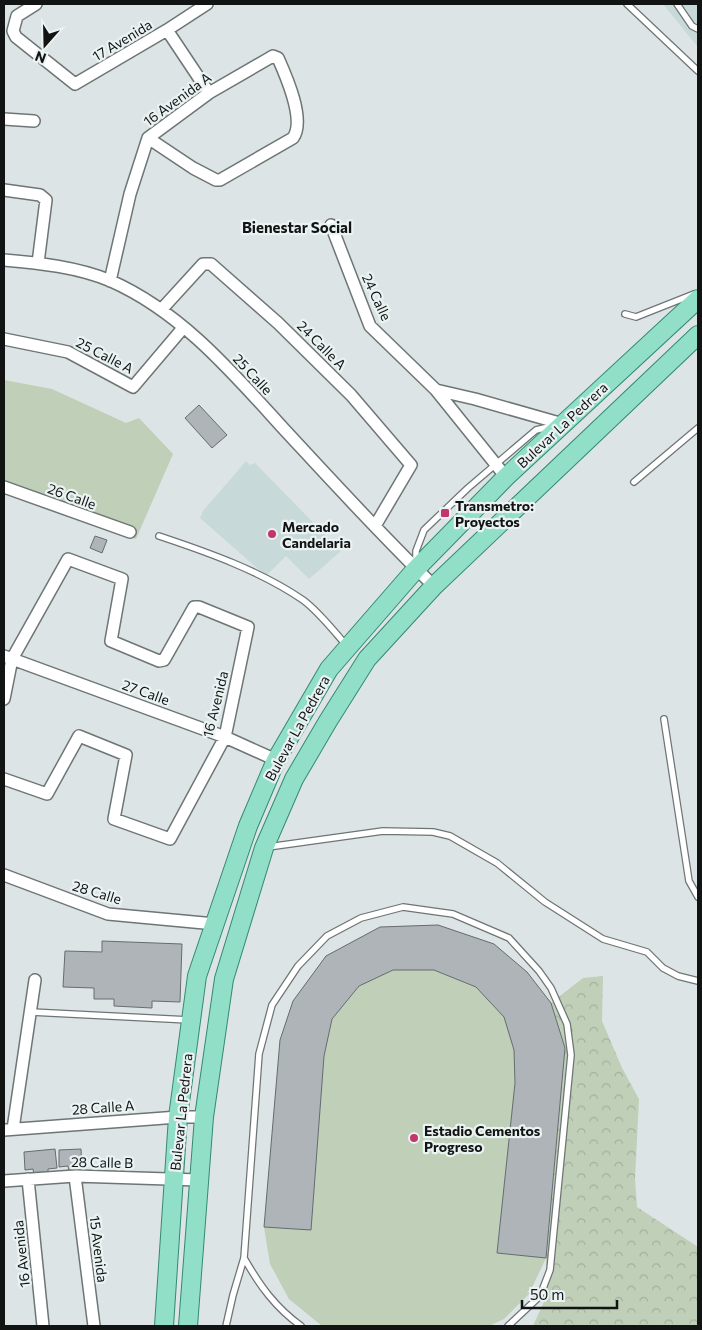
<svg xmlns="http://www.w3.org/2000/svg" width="702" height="1330" viewBox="0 0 702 1330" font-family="Commissioner,sans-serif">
  <defs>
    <pattern id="forest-crowns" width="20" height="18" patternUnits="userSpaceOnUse" patternTransform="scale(1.25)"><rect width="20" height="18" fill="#bfcfb8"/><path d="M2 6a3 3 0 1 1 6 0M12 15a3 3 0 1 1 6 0" fill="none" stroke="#a3b19d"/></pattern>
  </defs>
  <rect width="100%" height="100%" fill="#dde4e5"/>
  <path fill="#c8d9d9" d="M663,4H698V47L697,46Z
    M246,461L250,465L255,463L341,551L309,579L286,556L266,576L200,518L203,511Z"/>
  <path fill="#bfcfb8" d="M4,380L52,389L126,423L139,418L173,454L136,539L4,492Z
    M438,925L494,944L527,972L551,1003L565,1048L546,1258L529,1294L504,1319L489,1326H322L289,1299L270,1264L264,1227L280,1040L293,1001L326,956L380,927Z"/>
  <path fill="url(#forest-crowns)" d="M603,976L602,1021L622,1068L639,1099L635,1178L637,1207L698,1247V1326H533L547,1295L546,1258L565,1048L551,1003L583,978Z"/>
  <path fill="#aeb4b8" stroke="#666c6f" d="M199,405L227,435L212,448L185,418Z
    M95,536L107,540L102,553L90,548Z
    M438,925L494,944L527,972L551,1003L565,1048L546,1258L497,1253L515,1083L514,1050L504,1017L476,987L434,970H393L359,986L332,1019L324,1056L311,1230L264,1227L280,1040L293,1001L326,956L380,927Z
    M102,941L182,944L180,1002L152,1001V1008L114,1006V999H94V988L63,987L65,951L102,952Z
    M55,1149L57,1168L48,1169V1174L34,1175L33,1169L25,1170L24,1152Z
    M81,1149L82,1171L69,1172L68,1166L59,1167V1150Z"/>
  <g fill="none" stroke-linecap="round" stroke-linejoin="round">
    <g stroke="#6e7575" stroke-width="8">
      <path id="lane" d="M627,4L698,71
        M677,4L692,26L698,29
        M625,314L636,317L694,294
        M634,482L698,428
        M159,536C207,552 261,571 303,600C318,611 334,631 346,645
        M416,564V551L424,530L468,488L536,430L553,426
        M664,719L689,881L698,897
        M268,847L383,831L433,832L450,836L497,863L545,902L603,939L647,952L663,968L678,976L698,981
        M31,1012L189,1020
        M244,1258C260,1286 275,1307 301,1326
        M226,1326L233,1295L244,1258L259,1054L272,1005L298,966L327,936L361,918L403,907L453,914L509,938L539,971L551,988L567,1024L571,1055L550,1270L540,1296L508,1326"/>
    </g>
    <g stroke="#6e7575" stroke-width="14">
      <path id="street" d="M36,4L17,16L13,31L16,37L75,84L167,30L207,4
        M167,30L209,93
        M4,119L34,121
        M4,190L40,195L46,200L38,263
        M331,225L370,326L436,390L506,477
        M4,260C39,263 78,267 111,281C181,312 232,372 282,427C332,481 381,535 434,586
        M110,281L130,194L148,138L209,93L273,56L278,58C286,76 306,120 293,138L220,180H216L193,168L148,138
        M161,310L203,264H211L278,323L351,395L411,465L375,526
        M4,339L68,352L133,387L183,328
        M436,390L475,399L563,424
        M4,487L130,532
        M4,656L225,737L276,760
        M4,699L12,659L68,559L122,579L111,641L159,661L164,660L194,607H199L248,627L225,737L170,839L114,819L126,755L79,736L47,794L4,779
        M4,875L108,914L215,924
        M13,1129L35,980
        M4,1130L178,1117H204
        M75,1176L94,1326
        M28,1179L43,1326
        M4,1181L75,1176L199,1180"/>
    </g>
    <g stroke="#348a70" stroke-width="20">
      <path id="primary" d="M164,1326L178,1117L197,976L248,826L276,760L329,669L416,569L506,477L698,299
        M188,1326L204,1117L224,979L264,848L294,779L328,721L367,659L434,586L698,335"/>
    </g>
    <use href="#lane" stroke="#fff" stroke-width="5.5"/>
    <use href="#street" stroke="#fff" stroke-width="11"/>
    <use href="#primary" stroke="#91dfc7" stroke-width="18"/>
  </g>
  <g fill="#c23669" stroke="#eaf2f2" stroke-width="2">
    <rect x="440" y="508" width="10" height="10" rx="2.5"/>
    <circle cx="272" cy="534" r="5"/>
    <circle cx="414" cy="1138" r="5"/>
  </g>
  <g text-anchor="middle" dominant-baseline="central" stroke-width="4.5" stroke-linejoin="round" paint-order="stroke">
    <g font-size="14" fill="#121414" stroke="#eaf2f2">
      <text transform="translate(122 40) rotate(-31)">17 Avenida</text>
      <text transform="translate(177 99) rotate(-36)">16 Avenida A</text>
      <text transform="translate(377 297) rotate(65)">24 Calle</text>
      <text transform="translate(322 345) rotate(45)">24 Calle A</text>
      <text transform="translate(105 355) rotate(27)">25 Calle A</text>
      <text transform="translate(253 374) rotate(47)">25 Calle</text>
      <text transform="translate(562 425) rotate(-43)">Bulevar La Pedrera</text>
      <text transform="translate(72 496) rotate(20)">26 Calle</text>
      <text transform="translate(146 692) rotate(20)">27 Calle</text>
      <text transform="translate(215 704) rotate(-76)">16 Avenida</text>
      <text transform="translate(297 728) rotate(-61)">Bulevar La Pedrera</text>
      <text transform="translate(97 892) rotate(17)">28 Calle</text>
      <text transform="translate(103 1107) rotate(-4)">28 Calle A</text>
      <text transform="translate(181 1112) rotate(-84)">Bulevar La Pedrera</text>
      <text transform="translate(102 1162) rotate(1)">28 Calle B</text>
      <text transform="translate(99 1249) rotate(83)">15 Avenida</text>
      <text transform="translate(21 1254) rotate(-96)">16 Avenida</text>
    </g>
    <g font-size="14" font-weight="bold" fill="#121414" stroke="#eaf2f2" text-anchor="start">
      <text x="455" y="505">Transmetro:<tspan x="455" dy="16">Proyectos</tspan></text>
      <text x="282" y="526">Mercado<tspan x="282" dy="16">Candelaria</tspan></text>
      <text x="424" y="1130">Estadio Cementos<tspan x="424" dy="16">Progreso</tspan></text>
    </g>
    <g font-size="15" font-weight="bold" fill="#121414" stroke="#eaf2f2">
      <text x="297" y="227">Bienestar Social</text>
    </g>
  </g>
  <rect width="702" height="1330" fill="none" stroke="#121414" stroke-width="10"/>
  <g transform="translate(45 45) rotate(200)" stroke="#eaf2f2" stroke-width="4" paint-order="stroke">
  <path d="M0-4L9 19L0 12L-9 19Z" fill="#121414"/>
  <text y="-8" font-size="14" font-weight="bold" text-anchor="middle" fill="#121414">N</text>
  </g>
  <path d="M522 1300v8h95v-8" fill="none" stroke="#121414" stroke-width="2.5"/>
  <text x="530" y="1300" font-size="15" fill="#121414" stroke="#eaf2f2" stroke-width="4" paint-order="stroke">50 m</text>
</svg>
